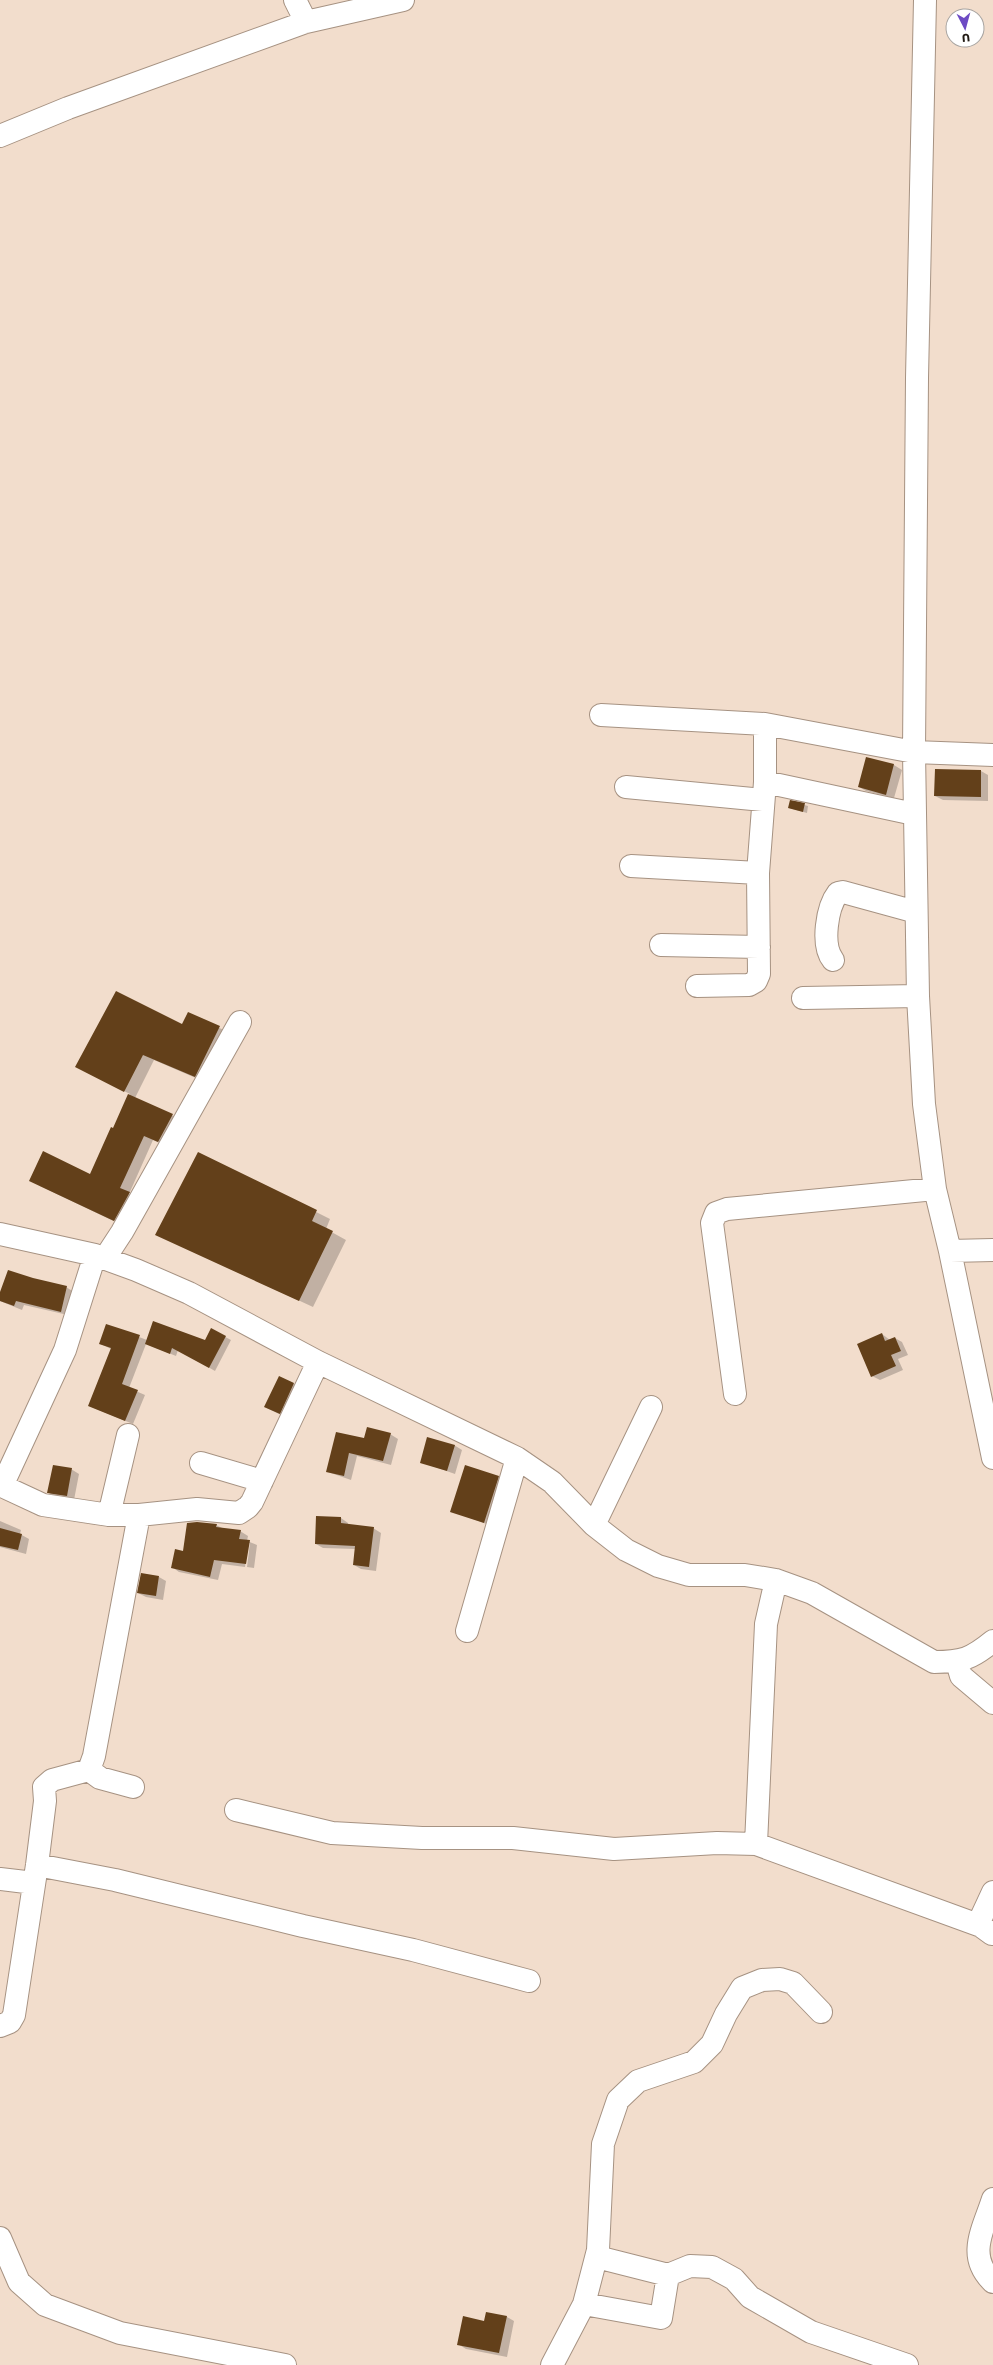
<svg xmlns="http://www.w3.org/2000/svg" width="993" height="2365" viewBox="0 0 993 2365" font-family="'Golos Text',sans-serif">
  <rect width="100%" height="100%" fill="#f2ddcc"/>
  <path fill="#0003" d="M867,758L894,765L902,770L894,798L866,791L859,787Z
    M981,771L988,775V801L943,800L935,796Z
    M790,801L808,806L807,813L789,808Z
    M188,1013L230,1033L205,1082L154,1060L135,1098L182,1120L168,1147L153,1140L129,1194L139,1199L124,1226L40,1186L91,1175L130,1094L86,1072L183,1026Z
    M199,1153L330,1219L326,1229L346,1240L313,1307L157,1235Z
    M33,1279L66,1287L74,1292L68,1315L24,1305L22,1310L0,1301V1295Z
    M107,1325L147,1340L206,1341L212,1330L231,1340L215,1371L178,1350L176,1356L146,1344L129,1388L145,1395L133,1424L89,1406L111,1349L101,1344Z
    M882,1334L890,1340L895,1338L902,1342L908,1355L898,1359L903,1370L880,1380L872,1376Z
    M280,1377L301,1388L287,1418L265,1407Z
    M390,1434L398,1439L391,1465L357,1456L351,1480L328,1472L364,1440Z
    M454,1445L462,1450L455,1474L421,1462Z
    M71,1469L79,1474L74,1500L56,1497L48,1492Z
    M498,1477L506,1481L492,1526L451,1511Z
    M341,1518L348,1523V1525L373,1528L381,1533L376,1571L361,1569L354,1565L355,1549L323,1548L316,1544Z
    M0,1521L21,1530L20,1534L29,1539L26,1554L0,1547Z
    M216,1525L224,1529L240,1531L248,1536L247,1541L257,1545L254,1568L247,1567L250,1543H248L245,1567L222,1564L218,1580L179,1572L172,1567L184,1552Z
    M159,1577L166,1581L163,1600L146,1597L138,1593Z
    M487,2313L507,2317L514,2321L507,2357L466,2349L458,2344L485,2322Z"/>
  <path fill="#63401a" d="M866,757L894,764L886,795L858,787Z
    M935,769L981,770V797L934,796Z
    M790,800L805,803L803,812L788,808Z
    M116,991L182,1024L188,1012L220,1026L195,1077L143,1055L124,1092L75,1067Z
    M128,1094L173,1114L158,1142L144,1136L120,1188L130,1192L114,1221L29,1181L43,1151L90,1174L111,1127L113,1128Z
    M198,1152L317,1210L312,1221L333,1231L299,1301L155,1235Z
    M8,1270L33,1278L67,1286L61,1312L16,1301L14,1306L0,1301V1292Z
    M153,1321L205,1340L211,1328L226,1336L209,1368L172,1348L170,1354L145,1344Z
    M106,1324L140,1335L122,1384L138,1390L125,1421L88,1406L111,1348L99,1344Z
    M882,1333L885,1341L895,1337L901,1351L891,1355L896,1366L871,1377L857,1344Z
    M279,1376L294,1383L280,1414L264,1407Z
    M367,1427L391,1433L383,1461L349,1453L344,1476L326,1472L336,1432L364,1438Z
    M427,1437L455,1445L447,1471L420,1463Z
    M53,1465L72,1468L67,1496L47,1493Z
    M465,1465L499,1476L484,1523L450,1512Z
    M316,1516L341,1517V1523L374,1527L369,1567L353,1565L355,1546L315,1544Z
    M197,1522L217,1524L216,1527L241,1530L239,1539L250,1540L246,1564L214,1560L210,1577L171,1568L175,1549L183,1551L187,1523Z
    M0,1528L22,1534L18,1550L0,1546Z
    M141,1573L159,1576L156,1596L137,1593Z
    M486,2312L507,2316L499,2353L457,2345L463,2316L484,2321Z"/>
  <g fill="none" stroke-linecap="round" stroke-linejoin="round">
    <g stroke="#a69282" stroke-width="24">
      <path id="minor" d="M295,0L306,22
        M925,0L917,378L914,752L918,996L924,1104L935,1189L950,1251L993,1458
        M0,136L68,108L306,22L403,0
        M601,715L765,724L914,752L993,755
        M765,724V782
        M626,787L763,800
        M631,866L758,873
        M661,945L759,947
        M833,960C821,945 827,907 838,893L843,892L916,912
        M697,986L749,985L756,981L759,974L758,873L765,782L914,814
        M803,998L918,996
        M0,1234L95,1255L136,1270L189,1293L318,1362L517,1458L552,1482L594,1525L626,1550L658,1566L689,1575H745L776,1580L812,1593L934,1662C962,1662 971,1659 993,1641
        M950,1251L993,1250
        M105,1258L122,1232L240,1022
        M735,1394L712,1223L716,1213L727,1209L935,1189
        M201,1463L262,1481
        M0,1485L43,1505L109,1515H139L197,1509L239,1513L248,1507L252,1502L318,1362
        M2,1486L65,1350L95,1255
        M109,1515L128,1435
        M594,1525L651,1407
        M467,1631L517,1458
        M957,1662L961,1676L993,1703
        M89,1770L100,1778L133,1787
        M236,1810L332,1833L422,1838H513L614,1849L717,1843L756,1844L981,1926
        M756,1844L766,1624L776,1580
        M37,1865L115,1880L303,1926L413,1950L529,1981
        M0,1879L34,1883
        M992,1934L981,1926L980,1920L993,1892
        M0,2026L10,2022L14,2015L37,1865L45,1801L44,1787L52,1780L89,1770L94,1756L139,1515
        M993,2199C983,2230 966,2256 993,2282
        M0,2238L19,2282L45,2305L120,2333L285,2365
        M597,2257L668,2275L690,2266L712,2267L734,2279L750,2297L811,2332L907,2365
        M584,2304L661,2318L668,2275
        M552,2365L584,2304L598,2250L603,2144L618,2100L638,2081L694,2062L712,2044L726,2014L742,1988L762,1980L780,1979L793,1983L821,2012"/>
    </g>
    <use href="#minor" stroke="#fff" stroke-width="22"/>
  </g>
  <g transform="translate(965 28) rotate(174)"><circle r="19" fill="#ffffff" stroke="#a7a4a1"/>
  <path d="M0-3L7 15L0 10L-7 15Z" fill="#6d4bc4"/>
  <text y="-6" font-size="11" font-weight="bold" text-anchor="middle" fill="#221b15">U</text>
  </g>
</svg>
